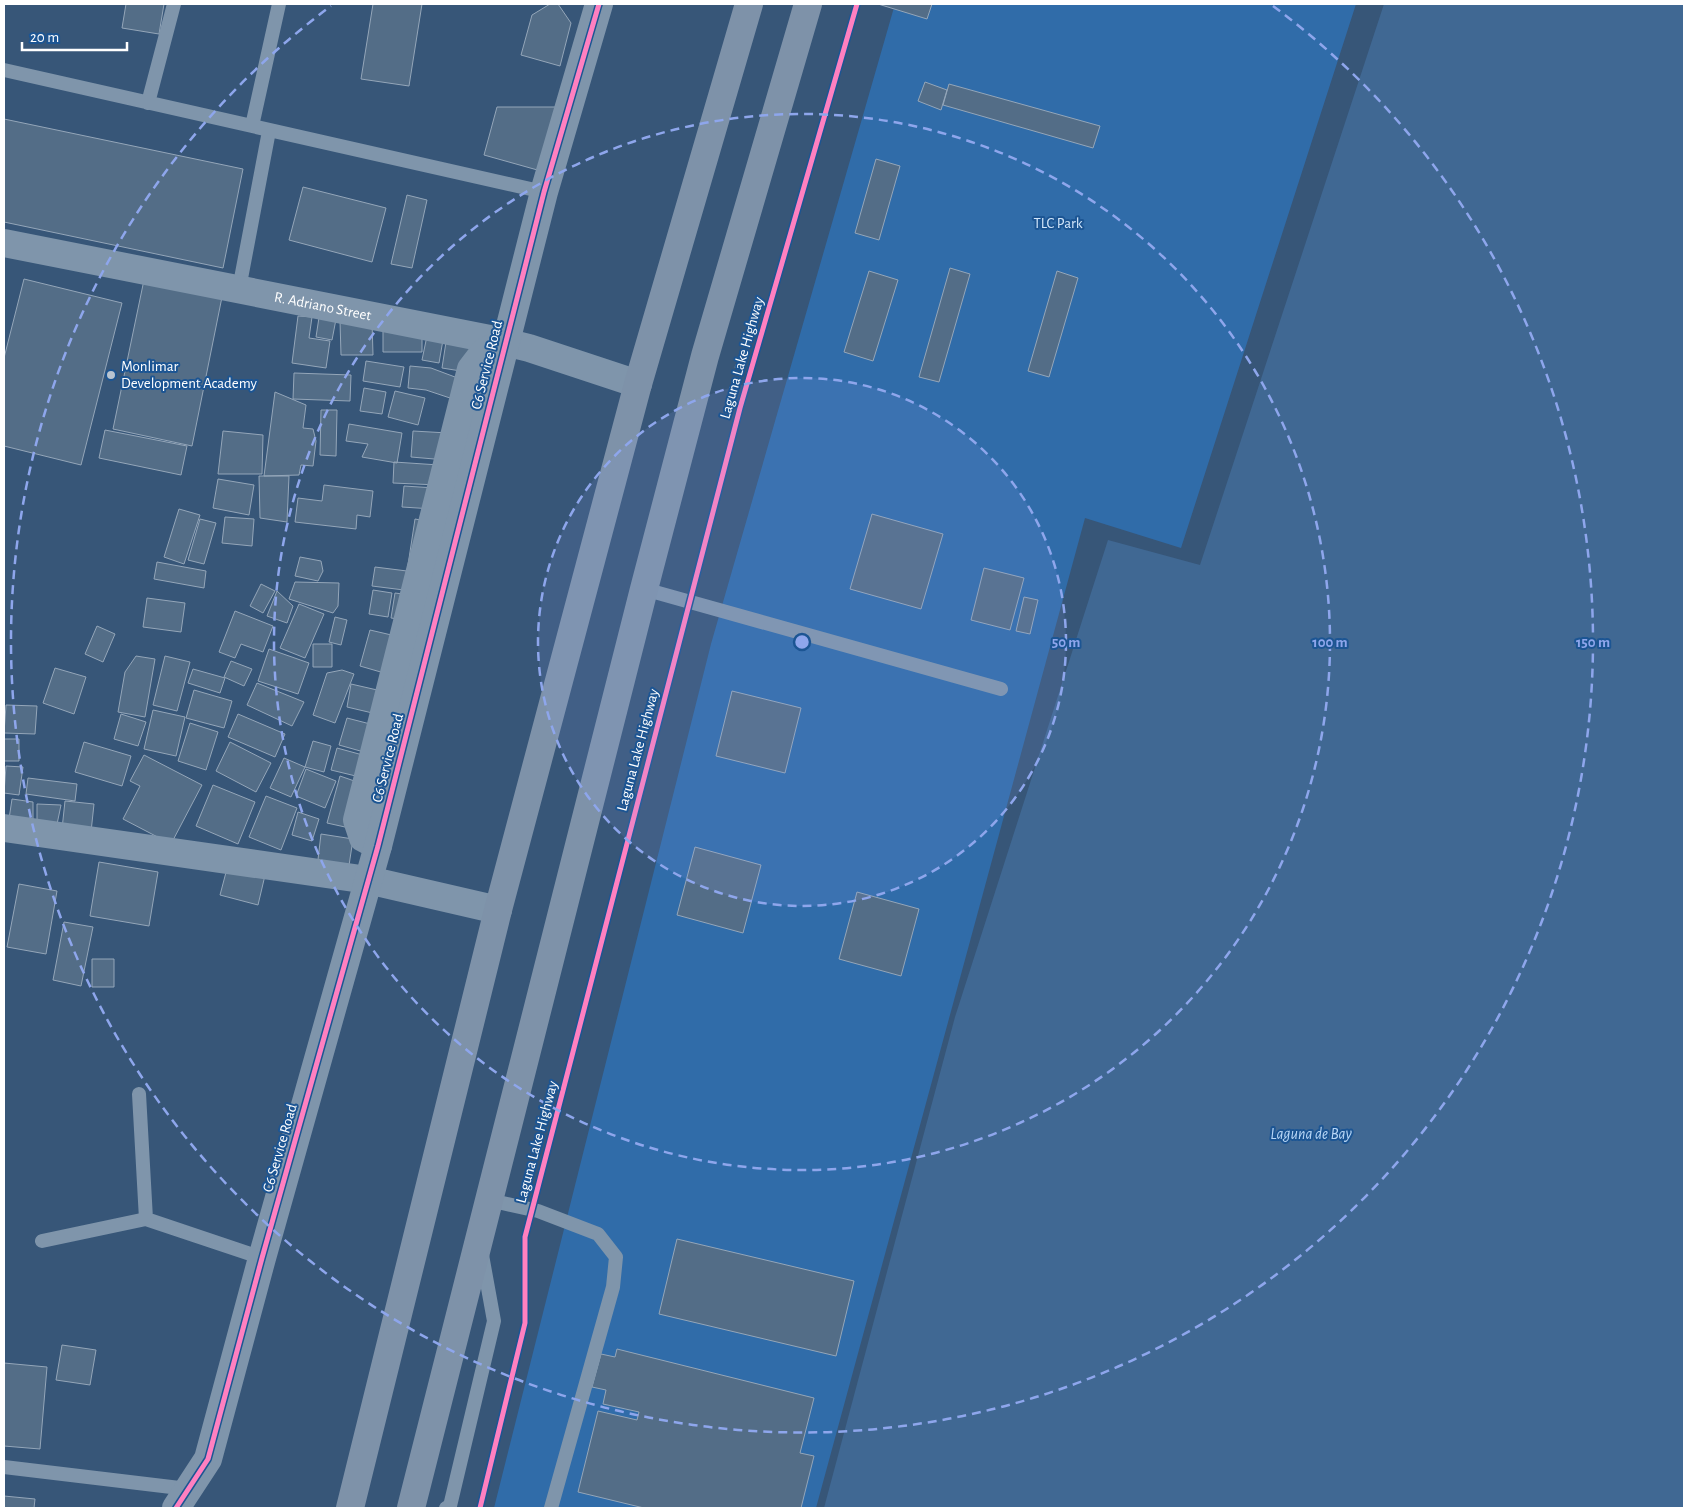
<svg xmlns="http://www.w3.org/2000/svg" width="1688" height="1512" viewBox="0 0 1688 1512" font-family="'Alegreya Sans',sans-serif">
  <rect width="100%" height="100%" fill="#375678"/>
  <path fill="#306ca9" d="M895,4H1356L1181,548L1085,518L816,1508H494L711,644Z"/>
  <path fill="#406893" d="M1384,4H1684V1508H824L955,1017L1108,540L1200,565Z"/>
  <path fill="#536d87" stroke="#94a6b9" d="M126,4H164L159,34L122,28Z
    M373,4H422L409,86L361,79Z
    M550,4H558L571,23L560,66L521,55L532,15Z
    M878,4H932L927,19Z
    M925,82L947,90L941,110L918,101Z
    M949,84L1100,126L1093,148L943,105Z
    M497,107H558L541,171L484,155Z
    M4,119L243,169L223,268L4,222Z
    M876,159L900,166L879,240L855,233Z
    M303,187L386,208L372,262L289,240Z
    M407,195L427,200L412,268L391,264Z
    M950,268L970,274L939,382L919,377Z
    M869,271L898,280L873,361L844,352Z
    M1057,271L1078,278L1049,377L1028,371Z
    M145,275L223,292L192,446L113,429Z
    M24,279L122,303L81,465L4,446V358Z
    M320,311L337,314L332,340L316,337Z
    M298,316L312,317L309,338L330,341L326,368L292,363Z
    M340,321H372L373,355H341Z
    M383,328H422V352H383Z
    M428,331L444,334L439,363L422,360Z
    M446,342L471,347L467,372L442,368Z
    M366,361L404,367L400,387L363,381Z
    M410,366L431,368L463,380L459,401L426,390L408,388Z
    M294,373L351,375L350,401L293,399Z
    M364,388L386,392L382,414L360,411Z
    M395,391L425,398L418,425L388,417Z
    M275,392L306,405L303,428L313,429L316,441L313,466L301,465L299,475L264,476Z
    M321,410H337L336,456L320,455Z
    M349,424L402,433L397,463L362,457L368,444L346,441Z
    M105,430L187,446L181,475L99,458Z
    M223,431L263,435L262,474H218Z
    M413,431L448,433L446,460L411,457Z
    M394,462L439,465L438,485L393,483Z
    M259,476H289L287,522L260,518Z
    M218,479L254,485L249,515L213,508Z
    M324,485L373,491L370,517L357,515L356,529L295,522L298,498L322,501Z
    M404,486L435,488L433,509L402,507Z
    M179,509L200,515L184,564L164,557Z
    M872,514L943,534L921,609L850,589Z
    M225,517L254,519L252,546L222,543Z
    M200,519L216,523L204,564L188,560Z
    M415,519L426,521L408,565Z
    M300,557L321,561L323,571L318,581L295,576Z
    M157,562L206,571L204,588L154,579Z
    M375,567L415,572L412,591L372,586Z
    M984,568L1024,578L1010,630L971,620Z
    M295,582L339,583L338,606L333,613L289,599Z
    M261,584L275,591L263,613L250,606Z
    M373,590L392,593L388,617L369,614Z
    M277,591L293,606L287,623L267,616Z
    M395,593L410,595L405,620L391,618Z
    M1024,597L1038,600L1030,634L1016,631Z
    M147,598L185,603L181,632L143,627Z
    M299,604L324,614L305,658L280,648Z
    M235,611L273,626L263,652L241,644L235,658L219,652Z
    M335,617L347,620L341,645L329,642Z
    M97,626L115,634L103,662L85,654Z
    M370,630L400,637L391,675L360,666Z
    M313,644H332V667H313Z
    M269,649L309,663L298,694L258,681Z
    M136,656L155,659L145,717L118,712L125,672Z
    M165,656L190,662L177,711L153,705Z
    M231,661L252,669L244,686L224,677Z
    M55,668L86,677L74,714L43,703Z
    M193,669L225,678L220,693L188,683Z
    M342,670L354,674L335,723L313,715L327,673Z
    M257,683L304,702L292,726L247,705Z
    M351,684L386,692L381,715L347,707Z
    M194,690L232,701L224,728L186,718Z
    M732,691L801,708L785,773L716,756Z
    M6,705L37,706L35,734L4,733Z
    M153,710L185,717L176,756L144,749Z
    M121,714L146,722L138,746L114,739Z
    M238,714L285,734L275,757L228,737Z
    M347,718L378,726L371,754L339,745Z
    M190,723L218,732L206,770L178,761Z
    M4,739H19V761H4Z
    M313,741L331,746L324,772L305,767Z
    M84,742L131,756L122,786L75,772Z
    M230,742L271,763L256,792L216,771Z
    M337,748L370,757L364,778L331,770Z
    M144,755L202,785L171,844L123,819L140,786L130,781Z
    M284,758L305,767L291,797L270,788Z
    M6,766L23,767L19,795L4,793Z
    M306,769L336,781L325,808L296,796Z
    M340,776L363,784L354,829L327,823Z
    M28,778L77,784L75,801L26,794Z
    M213,785L255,802L238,844L196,826Z
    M266,796L297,808L281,850L249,837Z
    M12,799L33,802V823L9,819Z
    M65,801L94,804L91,832L62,829Z
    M37,804L61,805L56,829L37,827Z
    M298,812L319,819L312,841L292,835Z
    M321,834L353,839L348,872L317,868Z
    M695,847L761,865L743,933L677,915Z
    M229,861L266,871L258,905L220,895Z
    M99,862L158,872L149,926L90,916Z
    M19,884L57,891L46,954L7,947Z
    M857,892L919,909L901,976L839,959Z
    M64,922L93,927L81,986L53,980Z
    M92,959H114V987H92Z
    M677,1239L854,1281L836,1356L659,1314Z
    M62,1345L96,1350L90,1385L56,1380Z
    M617,1349L814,1398L800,1453L814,1456L801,1508H644L578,1492L598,1411L637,1420L639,1412L603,1404L606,1390L592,1387L601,1354L615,1357Z
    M4,1363L47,1367L40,1449L4,1446Z
    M4,1496L35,1499L34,1508H4Z"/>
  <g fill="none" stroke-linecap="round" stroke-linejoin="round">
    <path stroke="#7f95ab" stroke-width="3" stroke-dasharray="2.5 4" stroke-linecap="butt" d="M735,366L751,371"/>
    <path stroke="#7f95ab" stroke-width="14" d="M4,70L544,192
      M148,103L174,4
      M252,126L279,4
      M239,289L269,131
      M644,589L1001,689
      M139,1094L146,1219
      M489,1200L538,1211L598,1234L616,1257L613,1287L551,1508
      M42,1241L146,1219L262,1258
      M4,1467L188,1489
      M446,1508L450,1506L494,1321L482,1255"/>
    <g stroke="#7f95ab" stroke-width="28">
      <path id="s1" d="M4,243L505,342L529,348L638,384"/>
      <path d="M4,828L368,880L498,910"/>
      <path d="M378,846L363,838L357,820L471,369L484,352L505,342"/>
      <path d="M176,1508L208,1459L262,1258L378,846L544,192L599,4"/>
    </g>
    <path stroke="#7e92a9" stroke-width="28" d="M350,1508L498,910L638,384L749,4
      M411,1508L644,589L705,356L808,4"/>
    <g stroke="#1c5593" stroke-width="8">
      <path id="cycleway" d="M176,1508L208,1459L262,1258L378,846L544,192L599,4
        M480,1508L525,1323V1237L740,408L857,4"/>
    </g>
    <use href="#cycleway" stroke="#ff80c0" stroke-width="5"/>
  </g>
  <circle cx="802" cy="642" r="264" fill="#8ea6ec" fill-opacity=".12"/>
  <g fill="none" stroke="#8ea6ec" stroke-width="2.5" stroke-dasharray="9 6">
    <circle cx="802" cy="642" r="264"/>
    <circle cx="802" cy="642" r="528"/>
    <path d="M1273 6A791 791 0 1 1 331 6"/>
  </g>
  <circle fill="#b9c4d0" stroke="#1c5593" stroke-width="2" cx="111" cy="375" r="5"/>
  <g text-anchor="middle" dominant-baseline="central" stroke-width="4" stroke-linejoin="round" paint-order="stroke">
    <g font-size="15" fill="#d3e7fb" stroke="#1c5593">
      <text x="1058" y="223">TLC Park</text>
    </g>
    <g font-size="15" fill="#fff" stroke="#1c5593">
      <text stroke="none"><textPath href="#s1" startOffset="325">R. Adriano Street</textPath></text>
      <text transform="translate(742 358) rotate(-74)">Laguna Lake Highway</text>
      <text transform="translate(487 365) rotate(-76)">C6 Service Road</text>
      <text transform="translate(638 750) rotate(-75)">Laguna Lake Highway</text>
      <text transform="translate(388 758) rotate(-76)">C6 Service Road</text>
      <text transform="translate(537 1142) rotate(-75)">Laguna Lake Highway</text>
      <text transform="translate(280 1148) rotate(-74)">C6 Service Road</text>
    </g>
    <g font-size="15" fill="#fff" stroke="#1c5593" text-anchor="start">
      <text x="121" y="366">Monlimar<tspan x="121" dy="17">Development Academy</tspan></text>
    </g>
    <g font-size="16" font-style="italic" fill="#b9d7f6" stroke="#1c5593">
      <text x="1311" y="1134">Laguna de Bay</text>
    </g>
  </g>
  <circle cx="802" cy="642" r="8" fill="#8ea6ec" stroke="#1c5593" stroke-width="2.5"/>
  <g font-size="15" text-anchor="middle" font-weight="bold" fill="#8ea6ec" stroke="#1c5593" stroke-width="4" stroke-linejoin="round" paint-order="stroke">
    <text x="1066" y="647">50 m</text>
    <text x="1330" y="647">100 m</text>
    <text x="1593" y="647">150 m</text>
  </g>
  <rect width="1688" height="1512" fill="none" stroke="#ffffff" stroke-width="10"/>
  <path d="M22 42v8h105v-8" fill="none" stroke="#ffffff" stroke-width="2.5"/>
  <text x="30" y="42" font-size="15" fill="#ffffff" stroke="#1c5593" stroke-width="4" paint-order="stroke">20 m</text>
</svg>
